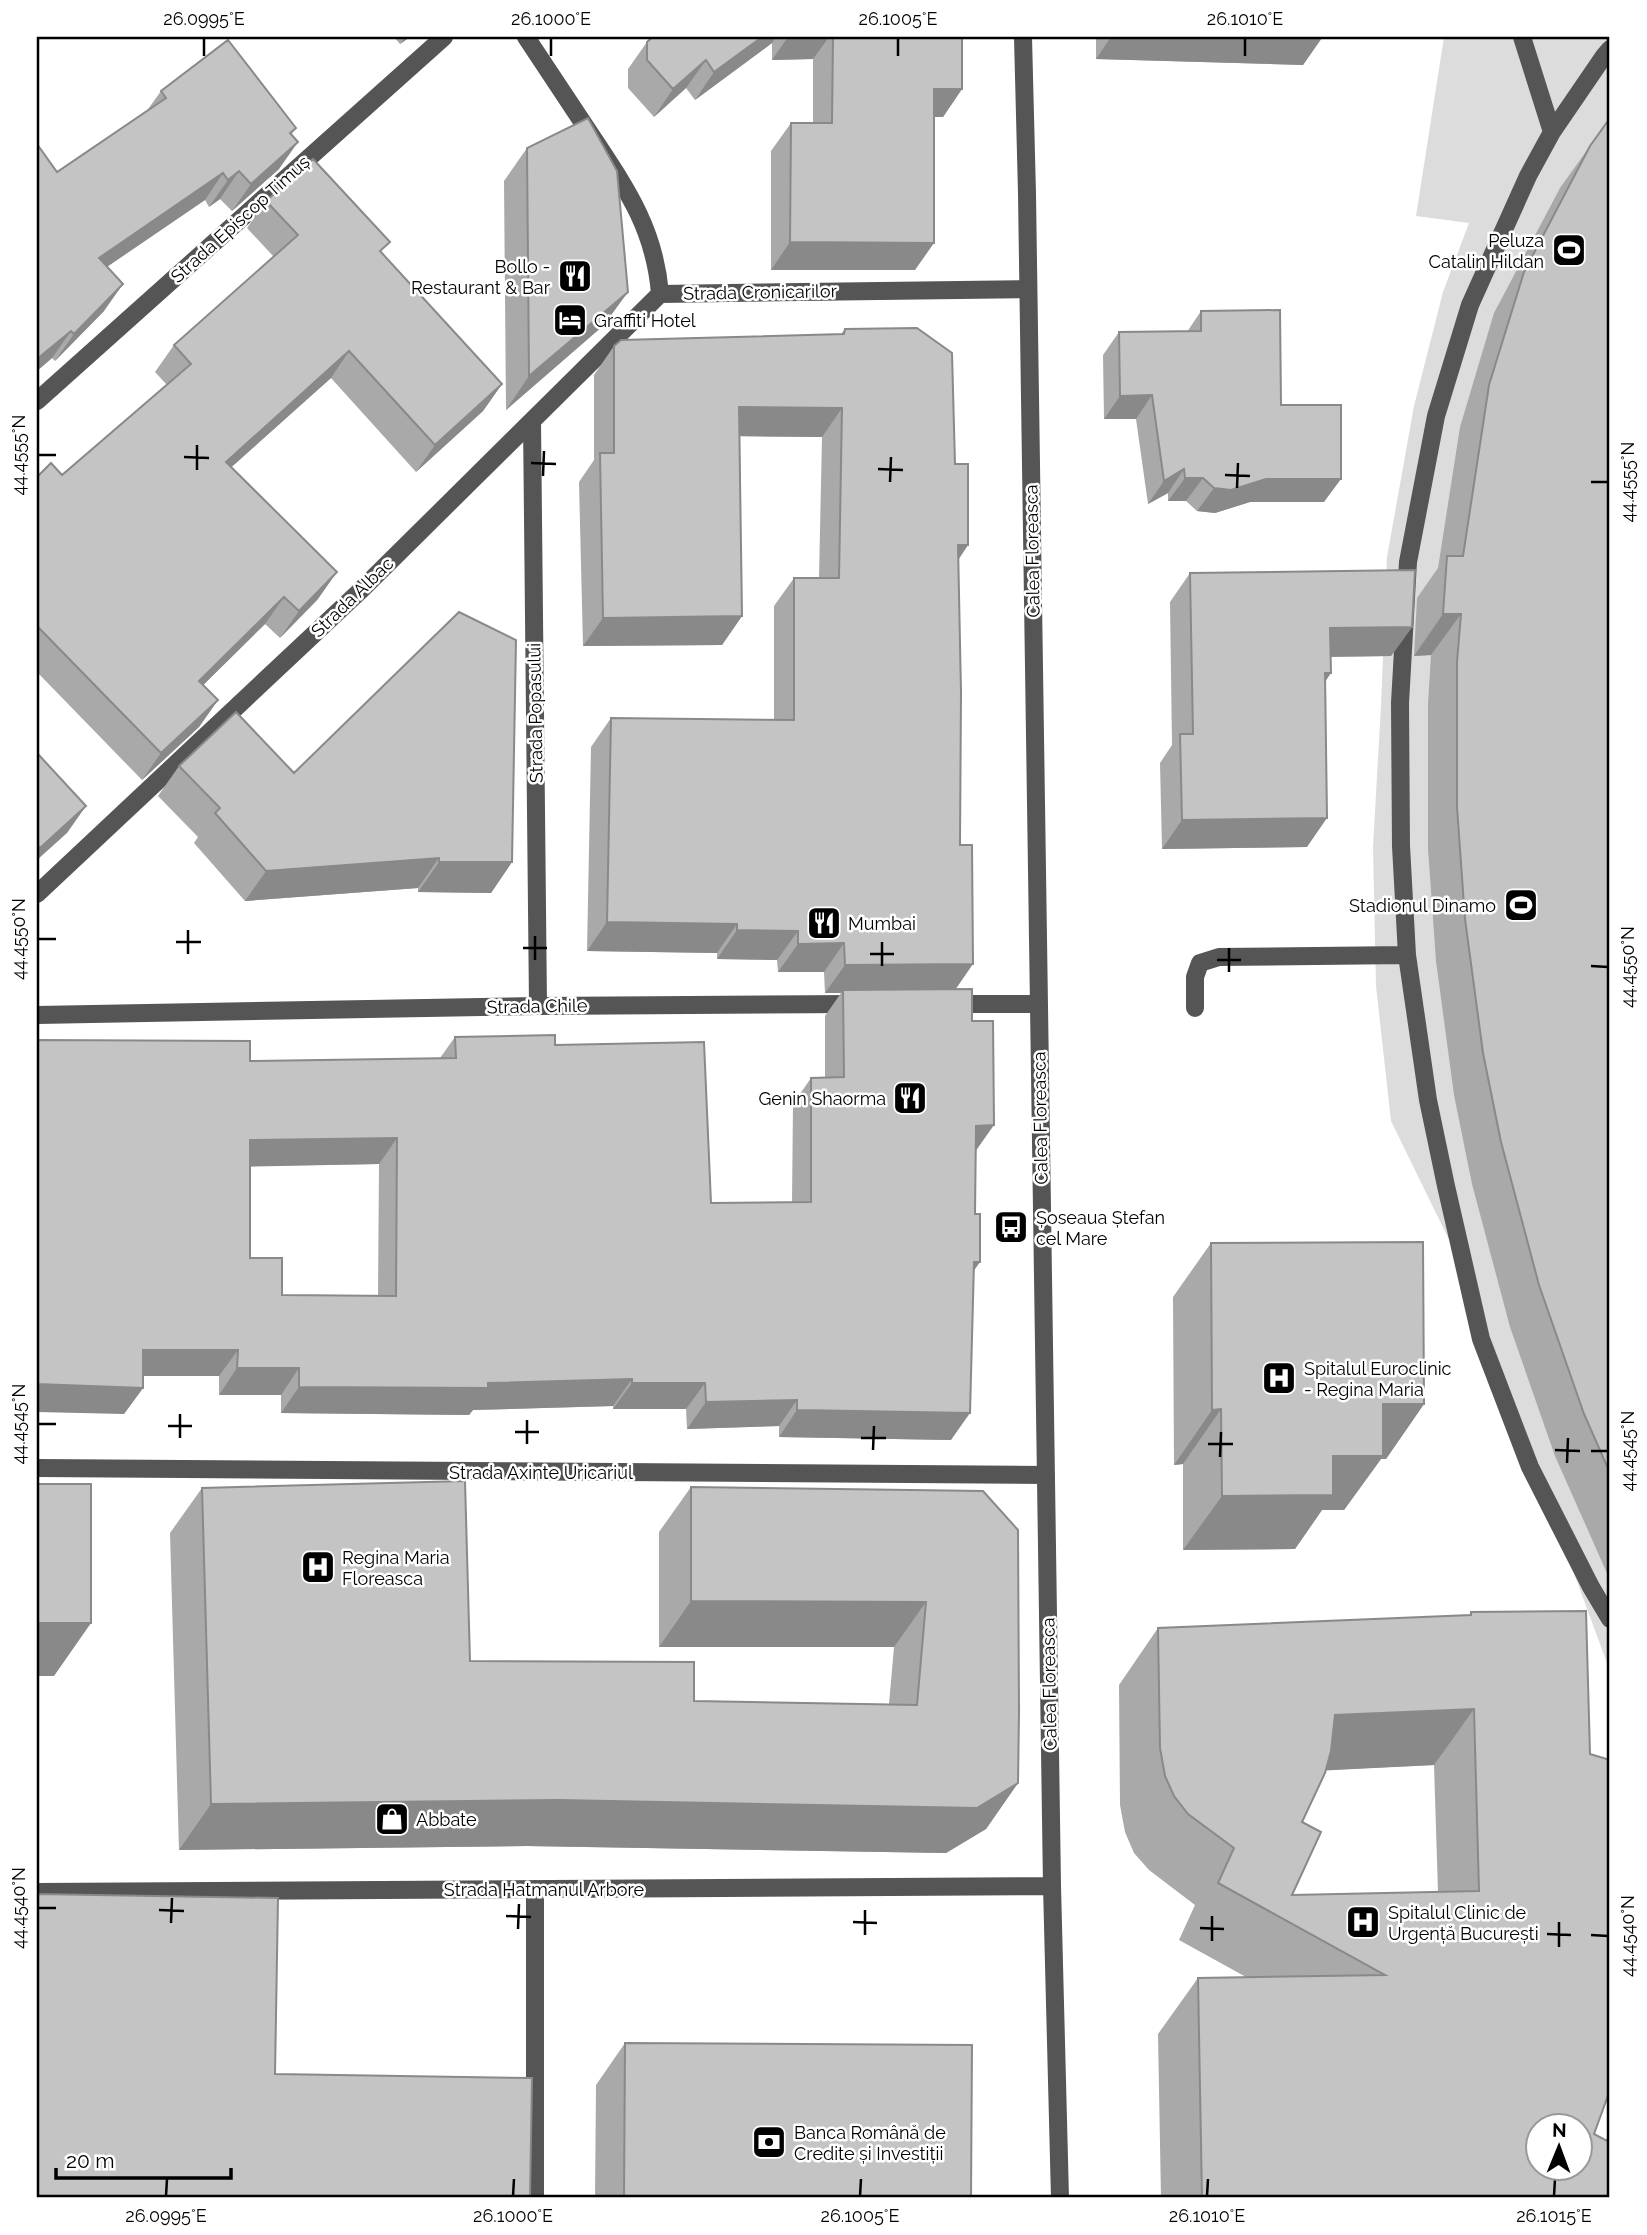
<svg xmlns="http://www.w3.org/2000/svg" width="1647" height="2235" viewBox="0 0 1647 2235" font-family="Raleway,sans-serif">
  <rect width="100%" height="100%" fill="#fff"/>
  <path fill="#dcdcdc" d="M1444,37H1610V1671L1456,1254L1391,1121L1376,986L1373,847L1381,706L1387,557L1414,406L1443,292L1469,223L1416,216Z"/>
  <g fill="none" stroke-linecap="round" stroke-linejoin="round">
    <path stroke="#555" stroke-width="18" d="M526,37C547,69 569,102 591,135C626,188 655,229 660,294
      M1023,37L1027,194L1052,1886L1060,2198
      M1522,37L1552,132
      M1610,49L1604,56L1552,132L1528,176L1470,305L1436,416L1408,562L1400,703L1401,846L1407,955L1428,1100L1446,1186L1481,1339L1530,1467L1591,1587L1610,1619
      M660,294L1028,289
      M37,401L444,37
      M532,421L538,1006
      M37,894L360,591L660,294
      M950,1004H1038
      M1195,1008V977L1200,963L1219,957L1407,955
      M37,1015L538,1006L856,1004
      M37,1468L1046,1475
      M37,1892L1052,1886
      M535,2198V1889"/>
  </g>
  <path fill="#a9a9a9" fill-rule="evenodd" d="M394,37H410L400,44Z
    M653,37H962V89L943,117H934L915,270H771V151L791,123H813V59L772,60V43L695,100L686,88L654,117L628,88V69L647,42Z
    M1096,37H1322L1303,65L1096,59Z
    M161,91L296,128L291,135L279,169L232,211L220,199L209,207L205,200L107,267L104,311L55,361L52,358L37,371V144L57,172L146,112Z
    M1610,118V1580L1555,1456L1510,1327L1472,1184L1454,1095L1436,961L1428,849V704L1431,655L1414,656L1417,598L1438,568L1460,427L1494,313L1560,188Z
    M527,148L604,325L506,410L504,181Z
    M266,201L382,253L502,384L483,411L416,472L331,378L231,467L318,599L280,638L265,624L203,685L218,700L199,727L142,780L37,672V477L62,475L167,385L155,372L174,345L274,257L247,228Z
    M1201,311L1281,405L1324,502H1250L1215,513L1197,511L1186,501H1168V493L1148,504L1136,419H1104L1103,355L1119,332H1187Z
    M845,329L955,464L968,545L959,559L956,989L975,1152L974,1270L951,1440L779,1437V1426L687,1429L686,1409H613V1406L473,1410L469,1415L281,1413V1395H219V1376H143V1388L124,1414L250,1061L440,1058L455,1037L555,1045L711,1203L792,1202L793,1104L811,1078H825V1016L841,993H825L824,972H778L777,960L717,959V953L587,951L591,747L611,718L774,720V606L794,578H819L822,437L740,436L742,616L722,645L583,646L579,482L594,460V375L614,346L841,334ZM379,1164L378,1296L282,1295L250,1258V1166Z
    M1190,573L1412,627L1391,656L1330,657L1331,673L1325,681L1307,847L1162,849L1160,763L1172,745L1170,602Z
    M179,766L294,773L512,862L491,893L418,892V888L245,901L194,843L198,837L158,796Z
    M1211,1243L1424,1404L1386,1459H1381L1344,1510H1322L1295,1549L1183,1550V1464L1174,1465L1173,1297Z
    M691,1487L983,1491L1018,1783L986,1829L946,1853L527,1846L179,1850L170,1533L202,1488L470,1661L694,1701L889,1704L894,1647H659V1532Z
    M1471,1612L1594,2134L1606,2140L1610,2133V2198H1161L1158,2034L1198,1978L1246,1977L1179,1940L1195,1905L1149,1870L1134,1853L1125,1832L1120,1805L1119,1685L1158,1628L1469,1615ZM1434,1765L1438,1892L1292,1895L1302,1822L1326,1770Z
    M625,2043L971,2198H595L596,2085Z"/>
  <path fill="#898989" d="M406,37H410L400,44Z
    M762,37H776L772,43L695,100L714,72Z
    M788,37H829L813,59L772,60Z
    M1111,37H1270L1322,38L1303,65L1096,59Z
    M706,60L686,88L654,117L673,89Z
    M934,89H962L943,117H915Z
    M298,142L279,169L232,211L251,184Z
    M239,171L220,199L209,207L228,180Z
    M223,173L205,200L80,285L99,258Z
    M790,242L934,243L915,270H771Z
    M123,284L104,311L55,361L74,334Z
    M628,292L604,325L506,410L529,376Z
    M71,331L52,358L37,371V359Z
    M349,351L331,378L207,489L226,462Z
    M502,384L483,411L416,472L435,445Z
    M1152,395L1136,419H1104L1120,396Z
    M739,407L842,408L822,437L719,436Z
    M1184,469L1168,493L1148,504L1164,481Z
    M1185,478H1203L1186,501H1168Z
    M1266,479H1341L1324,502H1250L1215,513L1197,511L1214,488Z
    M958,545H968L948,574Z
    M337,572L318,599L280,638L299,611Z
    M284,597L265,624L180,708L199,681Z
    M1443,614H1461L1431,655L1414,656Z
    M742,616L722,645L583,646L603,618Z
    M1412,627L1391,656L1309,657L1330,628Z
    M1325,673H1331L1311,702Z
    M218,700L199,727L142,780L161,753Z
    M86,806L67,833L37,860V852L40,848Z
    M1327,818L1307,847L1162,849L1182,820Z
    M439,858L418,888L245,901L266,871Z
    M439,862H512L491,893L418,892Z
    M607,922L737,924L717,953L587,951Z
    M737,930L798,931L777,960L717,959Z
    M844,943L824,972H778L798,944Z
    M973,964L953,993L843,990L841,993H825L845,965Z
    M994,1125L975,1152L976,1126Z
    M397,1138L379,1164L231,1167L250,1140Z
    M974,1262H980L961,1289Z
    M143,1350H238L219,1376H124Z
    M237,1368H299L281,1395H219Z
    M632,1379L613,1406L473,1410L469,1415L281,1413L299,1387L488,1383Z
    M632,1383H705L686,1409H613Z
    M37,1384L143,1388L124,1414L37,1412Z
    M797,1400L779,1426L687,1429L706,1402Z
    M1383,1404H1424L1386,1459H1381L1344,1510H1322L1295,1549L1183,1550L1222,1496L1333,1456Z
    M1221,1409L1183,1464L1174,1465L1212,1410Z
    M797,1410L970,1413L951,1440L779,1437Z
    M691,1601L926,1602L894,1647H659Z
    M37,1623H91L54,1676H37Z
    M1474,1709L1434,1765L1295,1772L1335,1715Z
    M1018,1783L986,1829L946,1853L527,1846L179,1850L211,1804Z"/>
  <path fill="#c4c4c4" stroke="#898989" stroke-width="2" fill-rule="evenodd" d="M653,37H762L714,72L706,60L673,89L647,60V42Z
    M833,37H962V89H934V243L790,242L791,123H832Z
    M1270,37H1322V38Z
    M228,40L296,128L290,133L298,142L251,184L239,171L228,180L223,173L99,258L123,284L74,334L71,331L37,359V144L57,172L166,98L161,91Z
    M588,118L617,171L628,292L529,376L527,148Z
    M1610,118V1473L1584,1414L1539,1285L1501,1142L1483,1053L1465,919L1457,807V662L1461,614H1443L1447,556H1463L1489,385L1524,272L1590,146Z
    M313,159L390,242L380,251L502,384L435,445L349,351L226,462L337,572L299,611L284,597L199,681L218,700L161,753L37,626V477L51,463L62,475L191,364L174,345L298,235L266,201Z
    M1280,310L1281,405H1341V479H1266L1231,490L1214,488L1203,478H1185L1184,469L1164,481L1152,395L1120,396L1119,332L1201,331V311Z
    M917,328L952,353L955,464H968V545H958L961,692L960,845H972L973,964L845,965L844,943L798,944V931L737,930V924L607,922L611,718L794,720V578H839L842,408L739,407L742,616L603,618L600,453H614V346L621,340L844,334L845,329Z
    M1415,570L1412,627L1330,628L1331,673H1325L1327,818L1182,820L1180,734H1193L1190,573Z
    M459,612L516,640L512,862H439V858L266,871L215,813L220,808L179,766L236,712L294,773Z
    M37,753L86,806L40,848L37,845Z
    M972,989V1021H993L994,1125L976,1126L975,1214H980V1262H974L970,1413L797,1410V1400L706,1402L705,1383H632V1379L488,1383V1388L299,1387V1368H237L238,1350H143V1388L37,1384V1040L250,1041V1061L456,1058L455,1037L555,1035V1045L704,1042L711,1203L811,1202V1078L844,1077L843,990ZM397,1138L396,1296L282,1295V1258H250V1140Z
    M1423,1242L1424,1404H1383V1456H1333V1495L1222,1496L1221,1409L1212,1410L1211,1243Z
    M465,1481L470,1661L694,1662V1701L917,1705L926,1602L691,1601V1487L983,1491L1018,1530L1019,1712L1018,1783L977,1808L559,1800L211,1804L202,1488Z
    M37,1484H91V1623H37Z
    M1586,1611L1590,1754L1610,1760V2090L1594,2134L1607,2141L1610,2135V2198H1202L1198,1978L1385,1975L1218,1883L1234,1848L1188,1814L1174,1796L1165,1776L1160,1748L1158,1628L1471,1615V1612ZM1474,1709L1479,1891L1292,1895L1321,1832L1302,1822L1325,1773L1331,1751L1335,1715ZM1538,2126H1580V2168H1538Z
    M37,1894L278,1898L275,2074L532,2078L530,2198H37Z
    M625,2043L972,2045L971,2198H624Z"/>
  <path fill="none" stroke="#000" stroke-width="2.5" d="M204,56V38M551,56V38M898,56V38M1245,56V38M38,455H56M184,457L209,458M531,463L556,464M878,469L903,470M197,470V445M1225,475L1250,476M543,476L544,451M890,482L891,457M1591,482H1608M1237,488L1238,463M38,939H56M176,942H201M523,948H547M188,954V930M870,954H894M535,960V936M1217,960H1241M882,966V942M1591,966L1608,967M1229,972V948M38,1424H56M168,1426H192M515,1432H539M180,1438V1414M861,1438H886M527,1444V1420M1208,1444H1233M873,1450L874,1426M1555,1450L1580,1451M1591,1451H1608M1220,1457L1221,1432M1567,1463L1568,1438M38,1908H56M159,1910L184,1911M506,1916L531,1917M853,1922L877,1923M171,1923L172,1898M1200,1928L1224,1929M518,1929L519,1904M1547,1934L1571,1935M865,1935V1910M1591,1935L1608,1936M1212,1941V1916M1559,1947V1922M166,2196L167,2179M513,2196L514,2179M860,2196L861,2179M1207,2196L1208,2179M1554,2196L1555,2179"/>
  <defs>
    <g id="stadium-square" transform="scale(1.75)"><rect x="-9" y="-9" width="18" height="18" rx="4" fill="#000" stroke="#fff"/><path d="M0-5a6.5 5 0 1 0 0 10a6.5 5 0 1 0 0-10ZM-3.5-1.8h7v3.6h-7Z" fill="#fff"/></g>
    <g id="restaurant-square" transform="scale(1.75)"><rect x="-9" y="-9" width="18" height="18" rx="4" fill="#000" stroke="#fff"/><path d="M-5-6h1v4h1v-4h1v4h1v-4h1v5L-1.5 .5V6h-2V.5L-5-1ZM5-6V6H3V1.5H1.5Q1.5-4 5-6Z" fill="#fff"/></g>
    <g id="hotel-square" transform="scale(1.75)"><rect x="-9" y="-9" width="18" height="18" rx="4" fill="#000" stroke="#fff"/><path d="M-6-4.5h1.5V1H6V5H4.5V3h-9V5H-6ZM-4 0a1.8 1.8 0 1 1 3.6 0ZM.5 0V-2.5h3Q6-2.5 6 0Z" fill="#fff"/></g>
    <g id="bus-square" transform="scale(1.75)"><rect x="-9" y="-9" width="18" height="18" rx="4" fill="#000" stroke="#fff"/><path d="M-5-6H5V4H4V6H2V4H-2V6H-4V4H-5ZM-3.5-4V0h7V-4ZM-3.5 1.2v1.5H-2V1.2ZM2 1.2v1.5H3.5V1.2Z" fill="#fff"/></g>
    <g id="hospital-square" transform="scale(1.75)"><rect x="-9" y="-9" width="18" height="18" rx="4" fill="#000" stroke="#fff"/><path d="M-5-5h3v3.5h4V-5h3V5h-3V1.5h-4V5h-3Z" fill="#fff"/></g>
    <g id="shop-square" transform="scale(1.75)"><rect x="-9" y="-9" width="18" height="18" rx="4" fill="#000" stroke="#fff"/><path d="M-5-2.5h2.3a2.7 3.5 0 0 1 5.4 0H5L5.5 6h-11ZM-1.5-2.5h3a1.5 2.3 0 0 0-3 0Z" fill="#fff"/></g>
    <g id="bank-square" transform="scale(1.75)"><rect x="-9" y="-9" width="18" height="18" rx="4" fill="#000" stroke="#fff"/><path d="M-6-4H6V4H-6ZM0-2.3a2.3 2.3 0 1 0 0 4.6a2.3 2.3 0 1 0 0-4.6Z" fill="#fff"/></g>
  </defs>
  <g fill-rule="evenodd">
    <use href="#stadium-square" x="1569" y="250"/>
    <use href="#restaurant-square" x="575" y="276"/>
    <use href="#hotel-square" x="570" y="320"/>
    <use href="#stadium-square" x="1521" y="905"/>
    <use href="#restaurant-square" x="824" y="923"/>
    <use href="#restaurant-square" x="910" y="1098"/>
    <use href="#bus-square" x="1011" y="1227"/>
    <use href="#hospital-square" x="1279" y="1378"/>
    <use href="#hospital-square" x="318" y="1567"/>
    <use href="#shop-square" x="392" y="1819"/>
    <use href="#hospital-square" x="1363" y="1922"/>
    <use href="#bank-square" x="769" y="2142"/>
  </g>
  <g text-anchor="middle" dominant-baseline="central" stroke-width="5" stroke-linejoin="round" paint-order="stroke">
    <g font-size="18" fill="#000" stroke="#fff">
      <text transform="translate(240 219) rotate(-42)">Strada Episcop Timuș</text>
      <text transform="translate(760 292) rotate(-1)">Strada Cronicarilor</text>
      <text transform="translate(1032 551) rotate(-91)">Calea Floreasca</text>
      <text transform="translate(352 597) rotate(-44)">Strada Albac</text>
      <text transform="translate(535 713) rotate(-91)">Strada Popasului</text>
      <text transform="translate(537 1006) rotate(-1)">Strada Chile</text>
      <text transform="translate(1040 1118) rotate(-91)">Calea Floreasca</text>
      <text x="541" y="1472">Strada Axinte Uricariul</text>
      <text transform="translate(1049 1684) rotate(-91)">Calea Floreasca</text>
      <text x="544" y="1889">Strada Hatmanul Arbore</text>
    </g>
    <g font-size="18" fill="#000" stroke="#fff" text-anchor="start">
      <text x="1544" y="240" text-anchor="end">Peluza<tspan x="1544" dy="21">Catalin Hildan</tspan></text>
      <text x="550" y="266" text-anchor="end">Bollo -<tspan x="550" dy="21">Restaurant &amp; Bar</tspan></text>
      <text x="594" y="320">Graffiti Hotel</text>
      <text x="1496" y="905" text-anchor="end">Stadionul Dinamo</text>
      <text x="848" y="923">Mumbai</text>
      <text x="886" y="1098" text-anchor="end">Genin Shaorma</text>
      <text x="1036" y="1217">Șoseaua Ștefan<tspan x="1036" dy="21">cel Mare</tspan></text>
      <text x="1304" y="1368">Spitalul Euroclinic<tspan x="1304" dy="21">- Regina Maria</tspan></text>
      <text x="342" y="1557">Regina Maria<tspan x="342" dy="21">Floreasca</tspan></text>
      <text x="416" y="1819">Abbate</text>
      <text x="1388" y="1912">Spitalul Clinic de<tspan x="1388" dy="21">Urgență București</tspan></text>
      <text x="794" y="2132">Banca Română de<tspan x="794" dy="21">Credite și Investiții</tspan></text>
    </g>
  </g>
  <rect width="1647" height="2235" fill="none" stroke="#ffffff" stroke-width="77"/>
  <g transform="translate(1559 2147) rotate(1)"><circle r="33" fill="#ffffff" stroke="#999999" stroke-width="2"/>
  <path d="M0-5L12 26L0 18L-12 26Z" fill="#000000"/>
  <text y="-10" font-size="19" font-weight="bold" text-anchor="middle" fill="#000000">N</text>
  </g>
  <path d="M56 2168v10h175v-10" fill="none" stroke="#000000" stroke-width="3.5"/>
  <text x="66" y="2168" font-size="21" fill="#000000" stroke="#ffffff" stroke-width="5" paint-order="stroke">20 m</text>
  <rect x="38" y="38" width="1570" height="2158" fill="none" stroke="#000" stroke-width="2.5"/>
  <g font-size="18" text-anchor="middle" fill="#000">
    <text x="204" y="25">26.0995°E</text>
    <text x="551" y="25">26.1000°E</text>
    <text x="898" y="25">26.1005°E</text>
    <text x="1245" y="25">26.1010°E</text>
    <text transform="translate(19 455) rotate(-90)" y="6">44.4555°N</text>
    <text transform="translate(1628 482) rotate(-90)" y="6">44.4555°N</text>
    <text transform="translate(19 939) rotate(-90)" y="6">44.4550°N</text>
    <text transform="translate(1628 967) rotate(-90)" y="6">44.4550°N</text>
    <text transform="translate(19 1424) rotate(-90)" y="6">44.4545°N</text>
    <text transform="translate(1628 1451) rotate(-90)" y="6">44.4545°N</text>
    <text transform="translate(19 1908) rotate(-90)" y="6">44.4540°N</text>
    <text transform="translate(1628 1936) rotate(-90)" y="6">44.4540°N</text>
    <text x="166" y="2222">26.0995°E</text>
    <text x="513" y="2222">26.1000°E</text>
    <text x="860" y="2222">26.1005°E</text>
    <text x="1207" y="2222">26.1010°E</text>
    <text x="1554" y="2222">26.1015°E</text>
  </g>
</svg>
